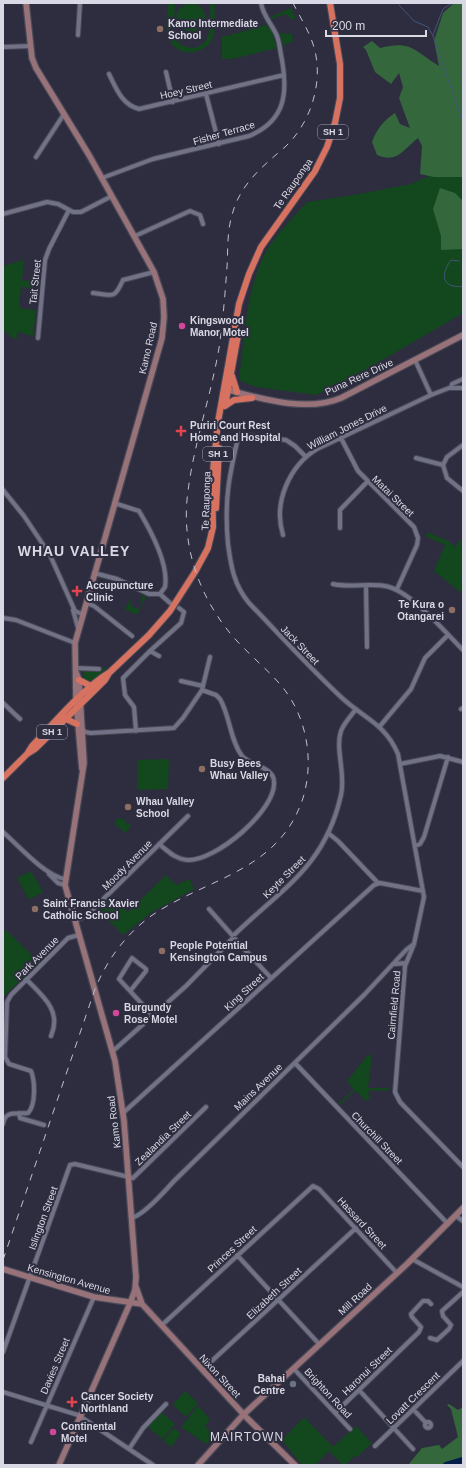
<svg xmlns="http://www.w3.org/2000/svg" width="466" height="1468" viewBox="0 0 466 1468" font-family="Helvetica,sans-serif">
  <rect width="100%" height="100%" fill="#2d2d3f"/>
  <path fill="#13471e" d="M168,3H175L174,29H172C173,47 198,56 207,38C212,28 210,14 210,3H215C214,14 216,27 213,37C206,56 178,58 169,40C164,29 168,14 168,3Z
    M187,3H199L198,5C209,13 207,27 194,32L183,30L176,22L177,11Z
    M291,8L296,19L293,20L285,14L272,19L270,17Z
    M266,25L271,29L277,48L232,59H222V37Z
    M279,31L283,34L292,33L293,42L286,43L284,48Z
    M463,161V313L352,378L316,395L256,387L239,380C245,337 246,277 273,241C283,227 296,215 307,202L348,196L411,184Z
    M24,260L22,280L36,282L39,279L38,291L35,288L21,287L19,308L36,310L33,336L18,332L16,340L3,330V266Z
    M428,532L450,542L455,547L463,537V589L460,592L434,571L445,545L426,536Z
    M142,595L146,597L137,615L125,609L131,599V606L138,609L141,606Z
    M103,667L106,669L92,682L83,679L84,670L93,669L96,672Z
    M169,759L168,789L137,790V760Z
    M119,818L125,820L127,825L130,824L131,826L125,833L114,823Z
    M31,871L43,892L29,900L17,878Z
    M166,875L176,885L190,879L194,889L152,912L123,935L98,909L111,896L128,912Z
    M6,930L39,962L3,997V933Z
    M368,1055L372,1056L368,1088H390V1090L368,1091L370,1098L366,1101L355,1090L340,1105L339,1103L354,1089L347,1081Z
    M185,1391L198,1403L186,1417L173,1405Z
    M198,1406L210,1419L205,1426L216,1437L206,1444L181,1427Z
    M161,1412L175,1424L162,1439L148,1427Z
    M304,1417L333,1447L356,1426L372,1443L357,1457L355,1456L345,1465H343L329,1451L315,1465H302L282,1440Z
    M174,1428L181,1434L171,1447L163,1440Z"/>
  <path fill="#34673c" d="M454,3H463V177H434L420,174L422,146L418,138C404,149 397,164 377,155L372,142C377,129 383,121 395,113L400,124L410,128L399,98L403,87L399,73L391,84L375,72L366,50L363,47L372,41L380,48C412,40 414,51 439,66L434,41L443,13Z
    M440,188L455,193L463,201V249L441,250V236L433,209Z
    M449,1404L458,1410L463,1407V1465H408L422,1448L439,1445L442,1449L458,1437L451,1409L447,1405Z"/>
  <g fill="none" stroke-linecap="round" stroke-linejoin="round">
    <path stroke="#425578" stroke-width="1" d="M399,5L414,21L428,27L433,36L463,123
      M433,35L443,9L452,3
      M459,261L451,260C445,268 439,282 453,286C457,287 460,286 463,287"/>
    <path stroke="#021d49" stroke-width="6" d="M446,1465L463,1460"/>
    <g stroke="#494857" stroke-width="6">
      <path id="minor" d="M78,35L80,3
        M3,47L31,46
        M166,72L173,102
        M109,74C116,88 122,105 139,109L284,75
        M206,94L219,144
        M36,157L64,114
        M102,178L153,159L249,136C285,121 288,94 282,60C280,52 280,44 277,36C272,24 263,16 261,3
        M3,214L47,202L58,204L73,212H81L112,196
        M135,236L190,211L200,215L203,224
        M93,293C113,295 114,300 123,280L154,272
        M38,338L45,260L49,249L69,210
        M415,360L431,395
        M451,388L452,384L463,379
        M341,438L358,471L414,527L418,538L417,545L397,589
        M463,445L447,457L443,465L447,478L463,491
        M306,457L295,446L286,440L239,434C229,476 224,500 228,544C231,567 234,585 249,603C280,635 309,667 341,697C363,718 385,723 398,754L424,897L414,944L405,966L395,1092L400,1102L463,1167
        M416,458L443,465
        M3,490L24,516L50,555L75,611L82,614
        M340,528V510L367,482
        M283,535C273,503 289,466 317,449L431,395L449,388H463
        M94,573L117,579L149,594H160L165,587C169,564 151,531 139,511L114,503
        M333,584C350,588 368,583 385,586C410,590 444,631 463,650
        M366,586L367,647
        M160,594L170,603
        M86,603L94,606L132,636
        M73,610L78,628
        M3,618L16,620L75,643
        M150,651L159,656
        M75,668L99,669
        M181,681L203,686
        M3,703L20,719
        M461,709L463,708
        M380,726L411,689L425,658L448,635
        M82,728L85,732L91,733L174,728L183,718L202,690L210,657
        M136,731L134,707L125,695L123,678L150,651L181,623L184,612L179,608
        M400,764L440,756L463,762
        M3,832C19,846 45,876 65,879
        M328,833L338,841L378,883
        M159,844C168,851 175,859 187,860C215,862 277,810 274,781C273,767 250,765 242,756C230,740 230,716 220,699L216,695L202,690
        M415,846L420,844L424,837L448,757
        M49,874L58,883L65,885
        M209,909L232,935
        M75,921L86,916L188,816
        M235,934C284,887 325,866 341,795C346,775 335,749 341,731C344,723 351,716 356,709
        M235,939L271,978
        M395,964L406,963
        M27,980C43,996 62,1011 51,1036
        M131,990L146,971V969L132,958L119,979L153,1016
        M113,1051L186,986L232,939
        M295,1063L448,1224
        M19,1113L20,1118L44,1125
        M123,1113L374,885L380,883L423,891
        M3,1124C5,1110 16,1114 28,1113C36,1105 35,1081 31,1071L9,1064L5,1057L7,1002L11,995L68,938L79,935
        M456,1216L463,1221
        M131,1218C143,1216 165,1191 173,1182L364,995L406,950L414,944
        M237,1255L320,1345
        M412,1259L463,1287
        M162,1325L313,1186L319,1189L397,1273
        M430,1338L437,1340L449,1329L451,1325L443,1316L442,1311L463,1292
        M3,1352L70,1165L75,1164L133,1178L206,1107
        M294,1369L350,1429
        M202,1370L356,1228
        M359,1390L413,1449
        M3,1392L78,1415L153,1465
        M413,1409L426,1423
        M335,1413L419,1332L421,1327L412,1317L411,1314L423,1301H428L431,1304
        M425 1425a3 3 0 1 1 6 0a3 3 0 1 1-6 0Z
        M31,1442L94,1297
        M375,1446L463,1361
        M129,1449L143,1428L166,1404"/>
    </g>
    <g stroke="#494857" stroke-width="8">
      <path id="secondary" d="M26,3L32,58L36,68L89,155L154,272L163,299L164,317L162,338L75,643L76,701L82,769
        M224,389C259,398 306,413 341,398L463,335
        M3,1269L94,1297L142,1304L247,1418L295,1465
        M136,1287L142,1304
        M59,1465L131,1301L135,1290L136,1277L124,1121L115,1061L65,885L84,763L79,680L76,672
        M198,1465L243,1415L407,1264L463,1208"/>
    </g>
    <g stroke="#494857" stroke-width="8">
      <path id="trunk" d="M232,376L237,392
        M226,401L238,335
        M225,406L234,400L252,398
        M216,508L219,448
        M79,680L91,686
        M66,719L77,724
        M27,754L32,746C54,723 83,688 110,672L149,635L170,611L195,572L208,548L213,527L212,481L218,422L239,304L249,274L261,247L315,171L327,147L335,123L340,98V64L330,3
        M3,778L27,754L35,749L105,680L109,673"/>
    </g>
    <use href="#minor" stroke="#727287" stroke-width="4"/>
    <use href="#secondary" stroke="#987279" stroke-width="5.5"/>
    <use href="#trunk" stroke="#d77260" stroke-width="6"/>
    <path stroke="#c0c0cd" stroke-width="1" stroke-dasharray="7 7" stroke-linecap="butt" d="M3,1260L95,989C107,960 125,935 151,916C206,878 279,872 303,798C315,759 306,713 279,683C262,664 241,648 226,628C196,589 181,540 188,491C194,443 211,396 219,348C223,321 225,294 227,267C228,250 227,231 232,215C240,184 262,167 285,147C310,124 323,84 315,51C311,34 301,19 293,3"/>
  </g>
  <g fill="#8d6e63" stroke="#2d2d3f" stroke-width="1.5">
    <circle cx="160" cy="29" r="4"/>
    <circle cx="452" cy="610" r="4"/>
    <circle cx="202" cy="769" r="4"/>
    <circle cx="128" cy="807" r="4"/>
    <circle cx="35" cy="909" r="4"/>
    <circle cx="162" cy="951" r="4"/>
  </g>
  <g fill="#d1479c" stroke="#2d2d3f" stroke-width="1.5">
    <circle cx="182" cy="326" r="4"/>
    <circle cx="116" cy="1013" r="4"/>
    <circle cx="53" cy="1432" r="4"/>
  </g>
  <g fill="#e0444e" stroke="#2d2d3f" stroke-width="1.5">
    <path d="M179 425h4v4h4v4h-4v4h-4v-4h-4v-4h4z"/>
    <path d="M75 585h4v4h4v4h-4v4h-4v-4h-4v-4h4z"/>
    <path d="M70 1396h4v4h4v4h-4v4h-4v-4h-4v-4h4z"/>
  </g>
  <circle fill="#6b7280" stroke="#2d2d3f" stroke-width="1.5" cx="293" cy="1384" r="4"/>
  <g text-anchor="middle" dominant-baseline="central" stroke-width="4" stroke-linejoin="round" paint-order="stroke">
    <g fill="#2d2d3f" stroke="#a5a5b3" stroke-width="1">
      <rect x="318" y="125" width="30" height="14" rx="3"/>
      <rect x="203" y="447" width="30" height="14" rx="3"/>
      <rect x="37" y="725" width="30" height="14" rx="3"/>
    </g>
    <g font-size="9" font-weight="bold" fill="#d9d9e5">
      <text x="333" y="132">SH 1</text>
      <text x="218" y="454">SH 1</text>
      <text x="52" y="732">SH 1</text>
    </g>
    <g font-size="10" font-weight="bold" fill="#d9d9e5" stroke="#2d2d3f" text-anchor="start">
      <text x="168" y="23">Kamo Intermediate<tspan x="168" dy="12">School</tspan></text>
      <text x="190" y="320">Kingswood<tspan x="190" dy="12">Manor Motel</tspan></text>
      <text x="190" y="425">Puriri Court Rest<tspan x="190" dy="12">Home and Hospital</tspan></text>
      <text x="86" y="585">Accupuncture<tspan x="86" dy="12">Clinic</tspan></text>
      <text x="444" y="604" text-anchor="end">Te Kura o<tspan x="444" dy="12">Otangarei</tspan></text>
      <text x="210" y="763">Busy Bees<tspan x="210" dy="12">Whau Valley</tspan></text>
      <text x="136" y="801">Whau Valley<tspan x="136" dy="12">School</tspan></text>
      <text x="43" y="903">Saint Francis Xavier<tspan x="43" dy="12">Catholic School</tspan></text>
      <text x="170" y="945">People Potential<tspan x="170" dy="12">Kensington Campus</tspan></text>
      <text x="124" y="1007">Burgundy<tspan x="124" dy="12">Rose Motel</tspan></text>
      <text x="285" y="1378" text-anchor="end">Bahai<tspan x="285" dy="12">Centre</tspan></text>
      <text x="81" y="1396">Cancer Society<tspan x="81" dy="12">Northland</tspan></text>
      <text x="61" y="1426">Continental<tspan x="61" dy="12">Motel</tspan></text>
    </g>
    <g font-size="10" fill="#d9d9e5" stroke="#2d2d3f">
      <text transform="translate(186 90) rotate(-13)">Hoey Street</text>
      <text transform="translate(224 133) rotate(-16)">Fisher Terrace</text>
      <text transform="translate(293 184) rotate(-55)">Te Rauponga</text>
      <text transform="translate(35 282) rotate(-84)">Tait Street</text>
      <text transform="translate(148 348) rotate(-77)">Kamo Road</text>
      <text transform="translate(359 377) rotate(-25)">Puna Rere Drive</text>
      <text transform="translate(347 427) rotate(-27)">William Jones Drive</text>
      <text transform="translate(393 496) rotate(44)">Matai Street</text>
      <text transform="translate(206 501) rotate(-88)">Te Rauponga</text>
      <text transform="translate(300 645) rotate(46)">Jack Street</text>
      <text transform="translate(127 865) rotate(-45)">Moody Avenue</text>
      <text transform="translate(284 877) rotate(-45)">Keyte Street</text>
      <text transform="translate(37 958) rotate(-45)">Park Avenue</text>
      <text transform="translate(244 992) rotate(-43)">King Street</text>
      <text transform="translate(394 1005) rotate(-85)">Cairnfield Road</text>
      <text transform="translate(258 1087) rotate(-44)">Mains Avenue</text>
      <text transform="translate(114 1122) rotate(-97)">Kamo Road</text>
      <text transform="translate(163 1138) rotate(-44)">Zealandia Street</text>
      <text transform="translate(377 1138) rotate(46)">Churchill Street</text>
      <text transform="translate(43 1218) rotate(-70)">Islington Street</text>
      <text transform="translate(362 1223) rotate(47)">Hassard Street</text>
      <text transform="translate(232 1249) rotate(-43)">Princes Street</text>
      <text transform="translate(69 1279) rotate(16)">Kensington Avenue</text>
      <text transform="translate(274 1293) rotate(-43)">Elizabeth Street</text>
      <text transform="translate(355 1299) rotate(-43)">Mill Road</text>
      <text transform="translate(55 1366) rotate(-67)">Davies Street</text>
      <text transform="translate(367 1371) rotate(-44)">Haronui Street</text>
      <text transform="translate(220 1376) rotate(47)">Nixon Street</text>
      <text transform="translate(328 1393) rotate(47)">Brighton Road</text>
      <text transform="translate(413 1398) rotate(-44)">Lovatt Crescent</text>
    </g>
    <g font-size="12" letter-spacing="1" fill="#d9d9e5" stroke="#2d2d3f">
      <text x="247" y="1437">MAIRTOWN</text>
    </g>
    <g font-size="14" font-weight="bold" letter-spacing="1" fill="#d9d9e5" stroke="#2d2d3f">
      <text x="74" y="551">WHAU VALLEY</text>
    </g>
  </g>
  <rect width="466" height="1468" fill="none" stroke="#d9d9e5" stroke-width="8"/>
  <path d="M326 30v6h100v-6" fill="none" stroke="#d9d9e5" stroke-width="2"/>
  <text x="332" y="30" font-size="12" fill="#d9d9e5" stroke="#2d2d3f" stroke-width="3" paint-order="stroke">200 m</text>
</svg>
